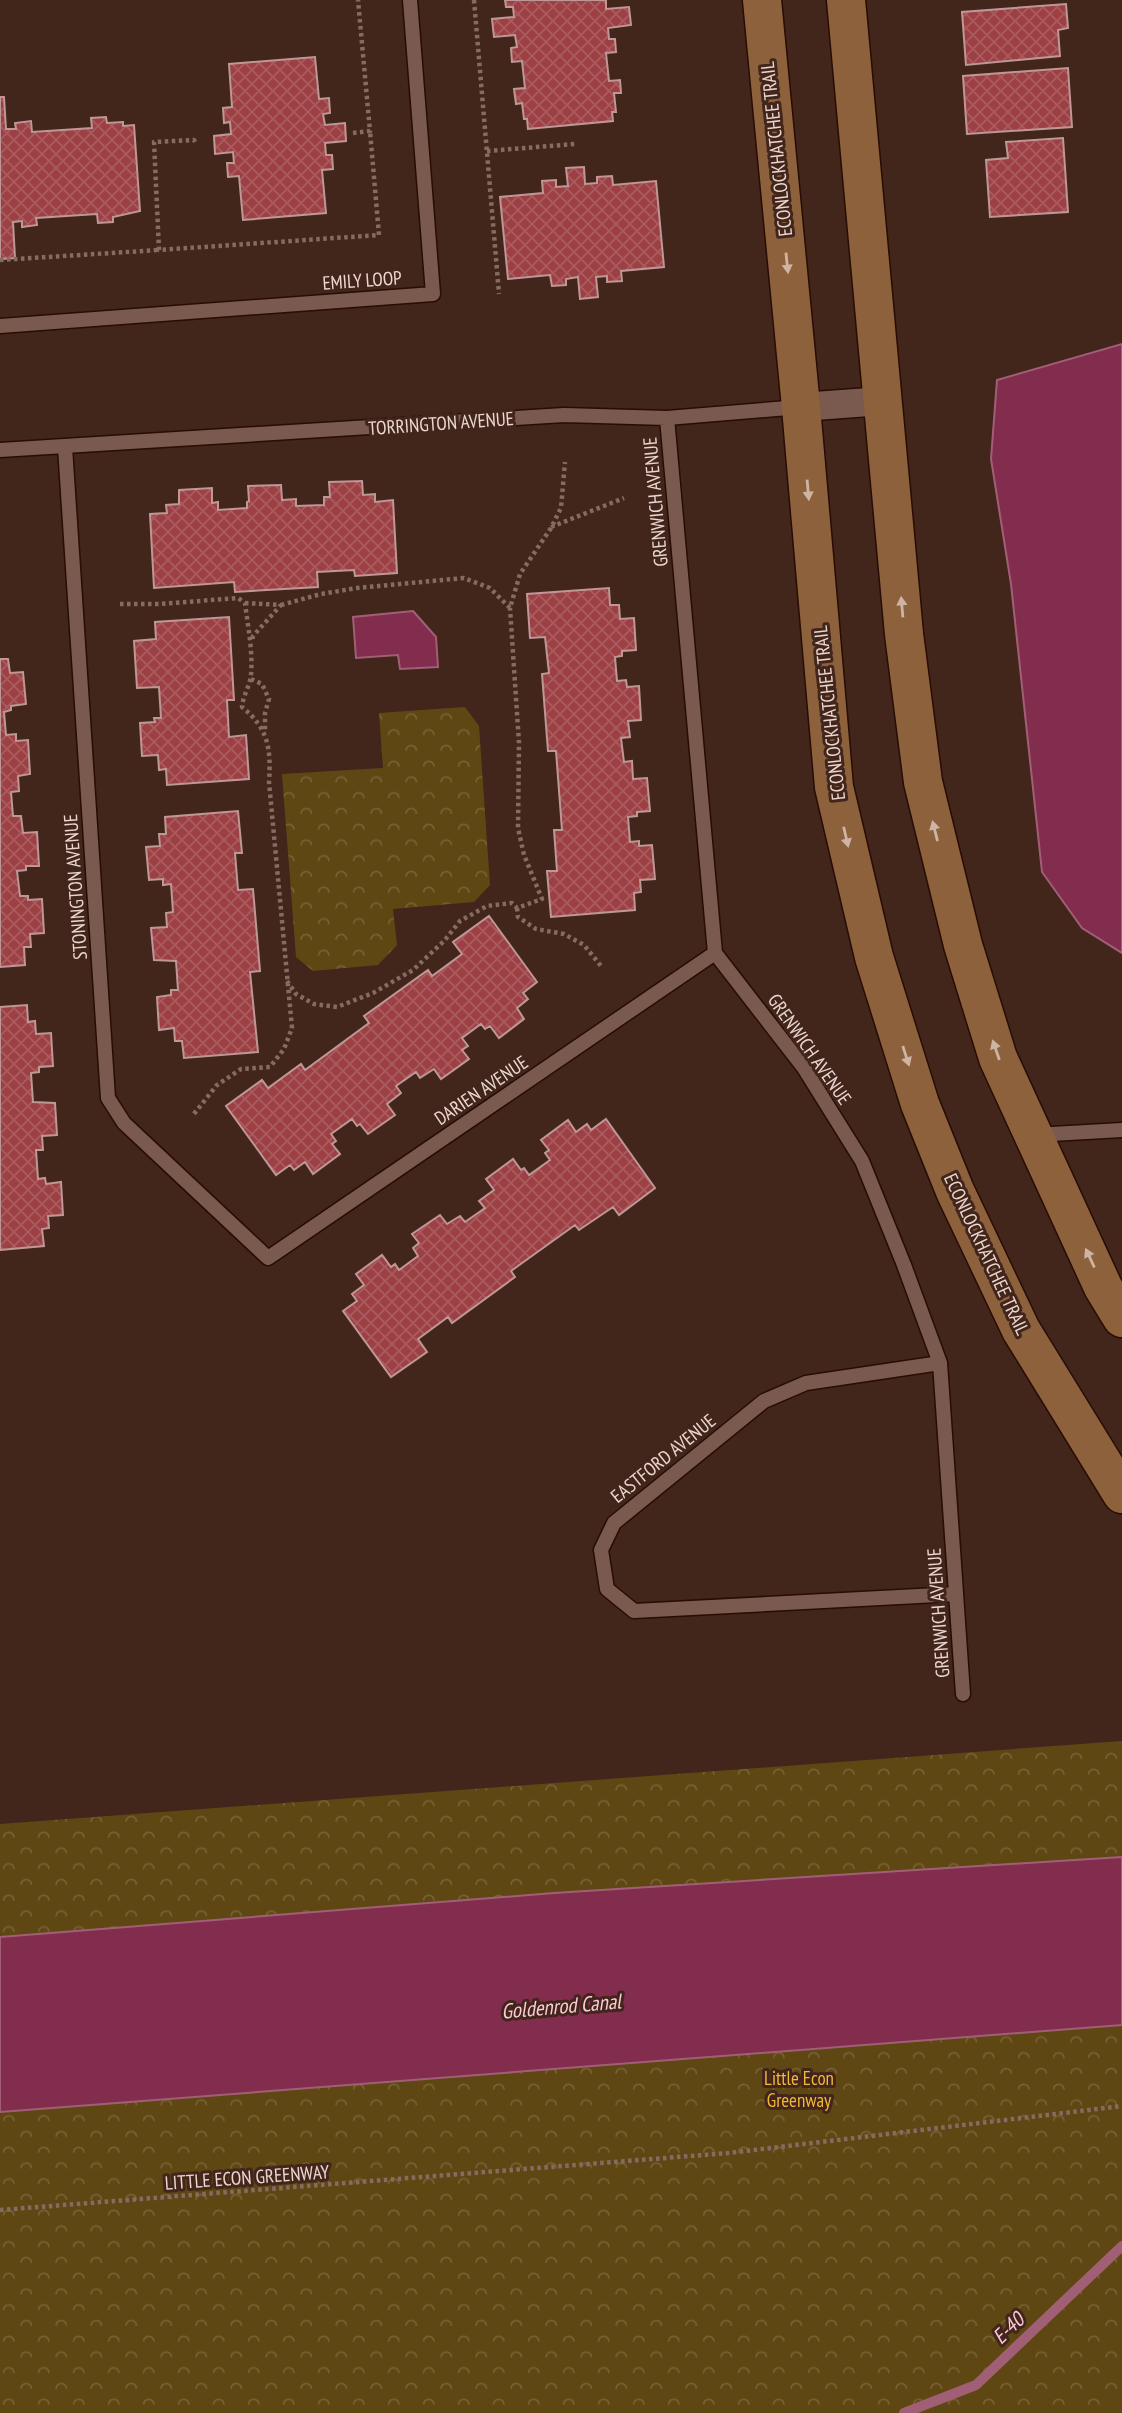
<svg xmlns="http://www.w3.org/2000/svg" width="1122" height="2413" viewBox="0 0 1122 2413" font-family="'PT Sans Narrow',sans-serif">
  <defs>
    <pattern id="park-crowns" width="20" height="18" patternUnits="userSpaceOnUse" patternTransform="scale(1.75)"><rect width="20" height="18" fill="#5f4713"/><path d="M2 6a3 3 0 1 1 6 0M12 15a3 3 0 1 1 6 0" fill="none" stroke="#766134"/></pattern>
    <pattern id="building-cross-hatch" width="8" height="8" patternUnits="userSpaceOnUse" patternTransform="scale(1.75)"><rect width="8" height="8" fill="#9c4044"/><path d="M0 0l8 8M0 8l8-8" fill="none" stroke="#aa5b5e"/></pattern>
  </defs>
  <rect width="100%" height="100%" fill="#42251b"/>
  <path fill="url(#park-crowns)" d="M465,707L479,726L490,885L474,902L393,909L397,945L378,965L313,971L296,957L282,774L383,768L379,713Z
    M1122,1741V2413H0V1824Z"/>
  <path fill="#822c4e" stroke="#a15f75" stroke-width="2" d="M1122,344V953L1082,928L1042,872L1011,584L991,459L997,380Z
    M413,611L436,637L438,667L400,669L398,655L356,658L353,617Z
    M1122,1857V2025L0,2112V1937L554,1893Z"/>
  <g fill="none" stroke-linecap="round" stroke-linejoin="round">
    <path stroke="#a15f75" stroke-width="10" d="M904,2413L976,2385L1122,2246"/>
  </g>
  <path fill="url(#building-cross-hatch)" stroke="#be9796" stroke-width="2" d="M505,0H606V9L629,7L631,25L608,28L609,39H615L616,52L606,53L609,81L620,80L621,93H614L616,112H612L613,121L528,129L527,119H524L522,103L516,104L514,89L525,88L522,61L512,62L511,48L517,47L515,35L494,37L492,19L514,17L513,7H506Z
    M1066,4L1068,28L1058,30L1060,56L966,65L962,12Z
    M315,57L319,99L329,98L330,113L323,114L325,125L345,123L346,141L325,143L326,155H332L333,169L322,170L326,213L243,220L239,176L228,177L227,163H234L233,152L215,154L214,136L231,134L230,122L224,123L223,108L232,107L229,64Z
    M1068,68L1072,127L967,134L963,76Z
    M0,97H4L6,129H16L15,123L31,121L32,132L92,128L91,118L106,117L107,123L123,122V126L134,125L140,211L113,217V222L98,223L97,214L36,218L37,225L22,227V221L13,222L15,258L0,259Z
    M1063,138L1068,212L990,217L986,160L1008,158L1006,142Z
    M584,167L585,184L597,183V177L612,176L613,185L656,181L664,267L621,271L622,281L607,282V276L596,277L598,297L580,299L578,277L566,279V285L552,286L550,275L508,279L500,197L543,193L542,181L556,180V187L568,186L566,168Z
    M362,481L363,495L375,494V502L393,500L397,573L355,576L354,570L317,572L318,587L235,592L234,582L154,588L150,514L167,513L166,505L179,504V490L212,488V503L218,502V510L247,508V502L249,501L248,486L281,485L282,500L296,499V506L324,505V497H330L329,482Z
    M609,588L610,605H619L620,619L634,618L636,650L622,651V656L615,657L617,681L626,680L627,687L639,686L641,720L628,721L630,737L621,738L624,762L632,761L633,779L647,778L650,811L637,812V816L628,817L630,842L639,841V846L652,845L655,879L640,880L641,892L634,893L635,910L551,917L547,871H557L554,830H562L556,751H548L542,674L549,673L545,637L530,638L527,594Z
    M229,617L234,700H227L229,737L246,735L249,779L167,785L166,769L159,770L158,755L142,756L140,723L155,722L154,718H161L159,687L137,688L134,641L156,639L155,622Z
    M0,659H8L10,673L23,672L26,704L11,706V710L4,712L6,735L16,734V741L28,740L30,774L18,776L19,791L11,792L13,816H21L23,833L37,832L39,866H26V870L17,871L20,896H28V900L42,899L44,933L30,934L31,947H24L25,965L0,967Z
    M238,811L242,853H235L238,890L253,889L260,971L250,972L258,1052L184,1058L182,1041H175L174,1028L159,1030L157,997L171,995V990H178L176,961L154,960L151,928L167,927L166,913L173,912L171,884L163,885V879L149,880L146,847L160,846L159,834H166L165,817Z
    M489,916L537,982L523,993L528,999L517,1008L524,1019L499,1038L490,1026L485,1029L481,1024L462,1038L468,1046L462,1050L469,1059L441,1079L434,1069L420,1078L416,1072L396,1086L401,1093L387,1104L395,1115L368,1134L360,1124L357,1126L352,1119L331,1134L336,1141L332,1144L340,1154L313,1174L305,1162L294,1170L290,1165L276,1175L226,1106L262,1080L268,1088L301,1064L305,1070L369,1023L364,1016L428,970L432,976L462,954L453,942Z
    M27,1005L28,1022L35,1021L36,1034L51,1033L53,1066L39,1067V1072L31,1073L33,1102L55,1103L57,1135L42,1136L43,1150H36L38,1179L45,1178L46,1184L61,1182L63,1215L48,1216L49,1228L42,1229L44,1246L0,1250V1007Z
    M606,1119L655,1188L619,1215L613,1207L579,1230L575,1225L511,1271L515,1277L452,1323L448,1317L418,1339L427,1352L391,1377L343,1311L357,1301L352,1294L364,1285L356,1274L382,1255L391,1267L395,1264L399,1270L418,1256L413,1248L419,1243L412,1234L440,1215L447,1224L460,1216L465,1222L485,1208L479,1201L494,1190L486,1179L513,1159L521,1170L524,1168L529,1175L550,1160L545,1153L549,1150L541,1140L568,1120L576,1132L587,1124L591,1130Z"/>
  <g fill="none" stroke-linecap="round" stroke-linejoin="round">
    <g stroke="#270d04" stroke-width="17">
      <path id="lane" d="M0,326L433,294L410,0
        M667,418L715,953L804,1068L862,1161L904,1265L940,1363L963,1694
        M65,447L108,1098L124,1123L268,1258L715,953
        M0,450L564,415L667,418L800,407
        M1034,1135L1122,1130
        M940,1363L806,1383L764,1401L614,1523L601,1550L607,1589L634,1611L956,1594"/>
    </g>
    <g stroke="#270d04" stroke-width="31">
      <path id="street" d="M801,407L883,401"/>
    </g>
    <g stroke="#270d04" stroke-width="41">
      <path id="secondary" d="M762,0L801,407L834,787L874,957L920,1104L955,1191L1021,1330L1122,1494
        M846,0L904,634L923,782L963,945L998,1058L1103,1287L1122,1318"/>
    </g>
    <path stroke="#856c63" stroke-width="4.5" stroke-dasharray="3.5 3.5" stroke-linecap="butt" d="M474,0L499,294
      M353,133L370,131L358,0
      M195,142L194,140L154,142L159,250L379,235L370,131
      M487,151L575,144
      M0,260L159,250
      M551,527L624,498
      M245,603L281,605L253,636L252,642
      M120,604H160L238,598L245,603C248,627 253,651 251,675C250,686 243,695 242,707C269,729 271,749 269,782L292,1028L284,1049L270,1067L241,1069L217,1085L193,1115
      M281,605L321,594L357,588L464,578L490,588L510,608L520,574L551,528L561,508L565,462
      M251,679L262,684L269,699L265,713V732
      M517,908L518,917L536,929L564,934L584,945L601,966
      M287,981L296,994L314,1004L337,1007L373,993L413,970L444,941L460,921L487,906L512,903L517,908L542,899L524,855L518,828L519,743L510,608
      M0,2210L729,2153L1122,2106"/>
    <use href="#lane" stroke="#7a5a4e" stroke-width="14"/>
    <use href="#street" stroke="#7a5a4e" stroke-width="28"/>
    <use href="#secondary" stroke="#8e613d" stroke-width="38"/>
  </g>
  <defs><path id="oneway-solid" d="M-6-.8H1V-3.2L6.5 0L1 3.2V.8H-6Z" transform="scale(1.75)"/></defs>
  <g fill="#ceb4a4">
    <use href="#oneway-solid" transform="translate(787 263) rotate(84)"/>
    <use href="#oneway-solid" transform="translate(808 490) rotate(85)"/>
    <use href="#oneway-solid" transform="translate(902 607) rotate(-95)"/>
    <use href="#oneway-solid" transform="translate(935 831) rotate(-104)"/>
    <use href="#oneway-solid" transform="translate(846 837) rotate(77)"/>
    <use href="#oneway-solid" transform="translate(996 1050) rotate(-109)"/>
    <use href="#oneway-solid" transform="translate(906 1056) rotate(72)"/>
    <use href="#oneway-solid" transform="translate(1090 1258) rotate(-115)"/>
  </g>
  <g text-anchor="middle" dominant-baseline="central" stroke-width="6" stroke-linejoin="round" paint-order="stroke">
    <g font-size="19" fill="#ead7d0" stroke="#42251b">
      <text transform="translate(776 149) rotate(-96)">ECONLOCKHATCHEE TRAIL</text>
      <text transform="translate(362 280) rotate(-4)">EMILY LOOP</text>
      <text transform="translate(441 423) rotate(-4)">TORRINGTON AVENUE</text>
      <text transform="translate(655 502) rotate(-95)">GRENWICH AVENUE</text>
      <text transform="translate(829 713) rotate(-96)">ECONLOCKHATCHEE TRAIL</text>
      <text transform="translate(75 887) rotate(-94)">STONINGTON AVENUE</text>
      <text transform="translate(810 1049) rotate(55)">GRENWICH AVENUE</text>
      <text transform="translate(481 1090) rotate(-34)">DARIEN AVENUE</text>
      <text transform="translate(987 1254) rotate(65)">ECONLOCKHATCHEE TRAIL</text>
      <text transform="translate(663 1458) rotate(-39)">EASTFORD AVENUE</text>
      <text transform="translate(938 1613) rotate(-94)">GRENWICH AVENUE</text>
      <text transform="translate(247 2177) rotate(-4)">LITTLE ECON GREENWAY</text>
    </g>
    <g font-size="19" fill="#f2b936" stroke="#42251b">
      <text x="799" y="2078">Little Econ<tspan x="799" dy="22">Greenway</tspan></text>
    </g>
    <g font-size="21" font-style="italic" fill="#fdcad9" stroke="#42251b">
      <text transform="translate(561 2006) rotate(-5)">Goldenrod Canal</text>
      <text transform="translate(1008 2328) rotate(-44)">E-40</text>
    </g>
  </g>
</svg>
